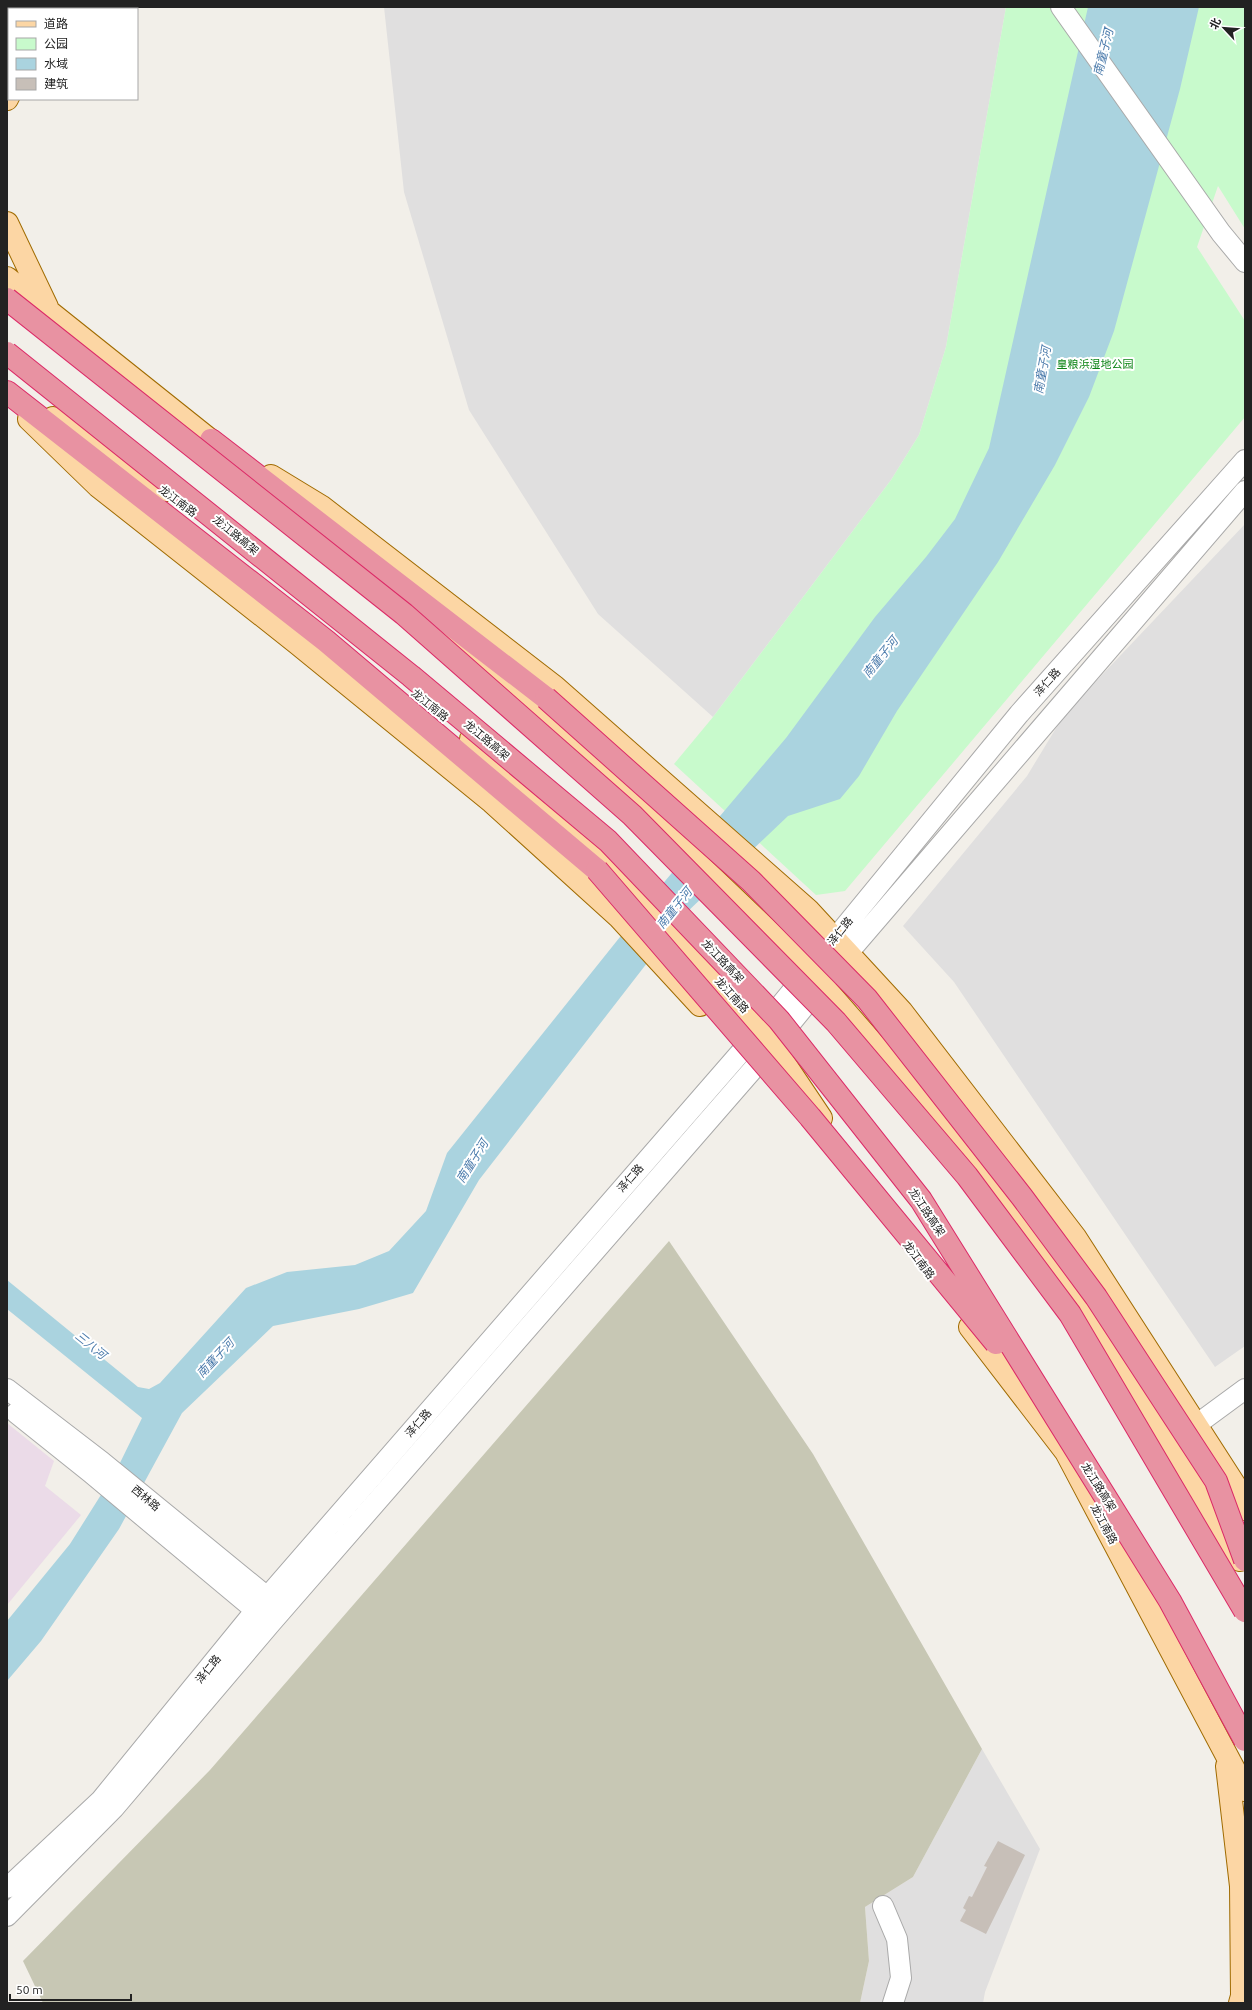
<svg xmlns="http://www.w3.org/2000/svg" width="1252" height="2010" viewBox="0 0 1252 2010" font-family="Ubuntu,'Noto Sans SC',sans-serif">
  <rect width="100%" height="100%" fill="#f2efe9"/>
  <path fill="#e0dfdf" d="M384,7H1006L946,347L919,435L891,480L713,717L598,614L469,410L404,192Z
    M1245,524V1346L1215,1367L954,982L903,926L1027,776L1064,715Z
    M982,1749L1040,1849L985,1992L983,2003H860L869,1961L865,1907L913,1877Z"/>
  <path fill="#ebdbe8" d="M7,1423L54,1461L45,1486L81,1515L7,1605Z"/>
  <path fill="#c7c7b4" d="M669,1241L813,1454L982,1749L913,1877L865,1907L869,1961L860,2003H43L23,1961L210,1770Z"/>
  <path fill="#c8facc" d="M1006,7H1245V229L1218,186L1197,247L1245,321V417L845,891L816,895L674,764L713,717L891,480L919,435L946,347Z"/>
  <path fill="#aad3df" d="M1088,7H1199L1180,89L1114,331L1089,397L1055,465L998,562L897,711L859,776L840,799L788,816L685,914L479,1180L413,1293L359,1309L273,1326L182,1413L119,1529L41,1641L7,1681V1621L70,1544L116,1471L142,1418L7,1309V1280L138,1387L149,1389L160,1383L246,1288L287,1272L355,1265L389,1251L426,1211L447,1153L660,887L786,738L875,617L926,557L955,519L989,448Z"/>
  <path fill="#c7bfb8" d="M998,1841L1025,1855L986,1934L960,1921L966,1910L963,1908L969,1896L972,1897L987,1867L984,1866Z"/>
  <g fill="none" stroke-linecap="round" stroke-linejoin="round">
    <g stroke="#a9a9a9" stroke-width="22">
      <path id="minor" d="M1061,7L1221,233L1245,262
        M7,1389L102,1462L277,1605
        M16,1413L91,1473L266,1619
        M1196,1425L1245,1389
        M7,1888L101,1800L255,1611L761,1029L1019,714L1245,460
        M883,1906L897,1939L901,1978L893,2003
        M7,1916L114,1808L271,1623L755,1067L848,953L1245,491"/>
    </g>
    <g stroke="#a06b00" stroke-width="24">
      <path id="major" d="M27,9L29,7
        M69,9L71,7
        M7,36L9,33
        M7,99L9,95
        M7,223L47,307
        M7,278L225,452
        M53,418L166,490
        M29,419L98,486L297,643L492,802L619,917L700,1005
        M271,476L322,507L555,687L808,910L902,1012L1075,1237L1236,1487L1245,1509
        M421,614L539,712L808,969L1013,1204L1240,1560
        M471,739L645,898L758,1024L821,1118
        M970,1327L1066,1452L1245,1790
        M1227,1766L1241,1886L1242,1996L1240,2003"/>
    </g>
    <g stroke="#dc2a67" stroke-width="24">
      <path id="highway" d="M7,392L326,641L597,870
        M211,440L546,698"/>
    </g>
    <use href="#minor" stroke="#fff" stroke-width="20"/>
    <use href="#major" stroke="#fcd6a4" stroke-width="22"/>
    <use href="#highway" stroke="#e892a2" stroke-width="22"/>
    <g stroke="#dc2a67" stroke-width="24" stroke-linecap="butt">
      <path id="highway-bridge" d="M7,299L404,614L632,815L836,1022L967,1176L1070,1314L1245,1611
        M7,353L411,676L608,841L779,1020L921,1200L1170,1601L1245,1740
        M546,698L751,881L867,999L1022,1197L1096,1297L1216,1481L1245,1560
        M597,870L810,1117L996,1343"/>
    </g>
    <use href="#highway-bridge" stroke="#e892a2" stroke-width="22"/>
  </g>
  <g text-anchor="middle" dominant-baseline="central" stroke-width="4" stroke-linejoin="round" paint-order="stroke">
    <g font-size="11" fill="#0c8416" stroke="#fff">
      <text x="1095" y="364">皇粮浜湿地公园</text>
    </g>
    <g font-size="11" fill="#222" stroke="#fff">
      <text transform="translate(178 501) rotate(37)">龙江南路</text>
      <text transform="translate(236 535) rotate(39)">龙江路高架</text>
      <text transform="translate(1047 682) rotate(-48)">泽仁路</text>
      <text transform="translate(430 705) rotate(39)">龙江南路</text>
      <text transform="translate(487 740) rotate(40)">龙江路高架</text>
      <text transform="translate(840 931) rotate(-51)">泽仁路</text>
      <text transform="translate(723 961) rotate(46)">龙江路高架</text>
      <text transform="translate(732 995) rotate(48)">龙江南路</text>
      <text transform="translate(630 1178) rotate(-49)">泽仁路</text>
      <text transform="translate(927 1212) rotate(56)">龙江路高架</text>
      <text transform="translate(919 1260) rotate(53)">龙江南路</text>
      <text transform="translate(418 1423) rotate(-49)">泽仁路</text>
      <text transform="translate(1099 1487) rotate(58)">龙江路高架</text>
      <text transform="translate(146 1498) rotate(40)">西林路</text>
      <text transform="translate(1104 1524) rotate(62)">龙江南路</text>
      <text transform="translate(208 1669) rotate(-51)">泽仁路</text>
    </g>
    <g font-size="12" font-style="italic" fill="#4a7aab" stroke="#fff">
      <text transform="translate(1103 52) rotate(-76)">南童子河</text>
      <text transform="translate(1042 370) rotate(-80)">南童子河</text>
      <text transform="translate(880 657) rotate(-51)">南童子河</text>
      <text transform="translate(674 908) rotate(-51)">南童子河</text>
      <text transform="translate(472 1161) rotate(-58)">南童子河</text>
      <text transform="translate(91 1345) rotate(39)">三八河</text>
      <text transform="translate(215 1358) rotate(-47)">南童子河</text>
    </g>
  </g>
  <rect width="1252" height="2010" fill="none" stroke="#222222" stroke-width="16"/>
  <rect x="8" y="8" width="130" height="92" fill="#ffffff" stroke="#a7a7a7"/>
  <rect x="16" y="21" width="20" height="6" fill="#fcd6a4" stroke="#a7a7a7"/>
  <text x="44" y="28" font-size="12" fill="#222222">道路</text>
  <rect x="16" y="38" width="20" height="12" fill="#c8facc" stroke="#a7a7a7"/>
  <text x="44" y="48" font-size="12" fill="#222222">公园</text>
  <rect x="16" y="58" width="20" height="12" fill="#aad3df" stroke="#a7a7a7"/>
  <text x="44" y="68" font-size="12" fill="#222222">水域</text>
  <rect x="16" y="78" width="20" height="12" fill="#c7bfb8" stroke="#a7a7a7"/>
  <text x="44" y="88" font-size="12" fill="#222222">建筑</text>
  <g transform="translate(1224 28) rotate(296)" stroke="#ffffff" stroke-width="3" paint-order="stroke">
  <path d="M0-3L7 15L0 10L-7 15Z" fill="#222222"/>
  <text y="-6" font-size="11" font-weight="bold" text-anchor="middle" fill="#222222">北</text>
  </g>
  <path d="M10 1994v6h121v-6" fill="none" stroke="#222222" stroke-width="2"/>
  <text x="16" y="1994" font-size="12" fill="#222222" stroke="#ffffff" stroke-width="3" paint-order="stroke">50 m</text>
</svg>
